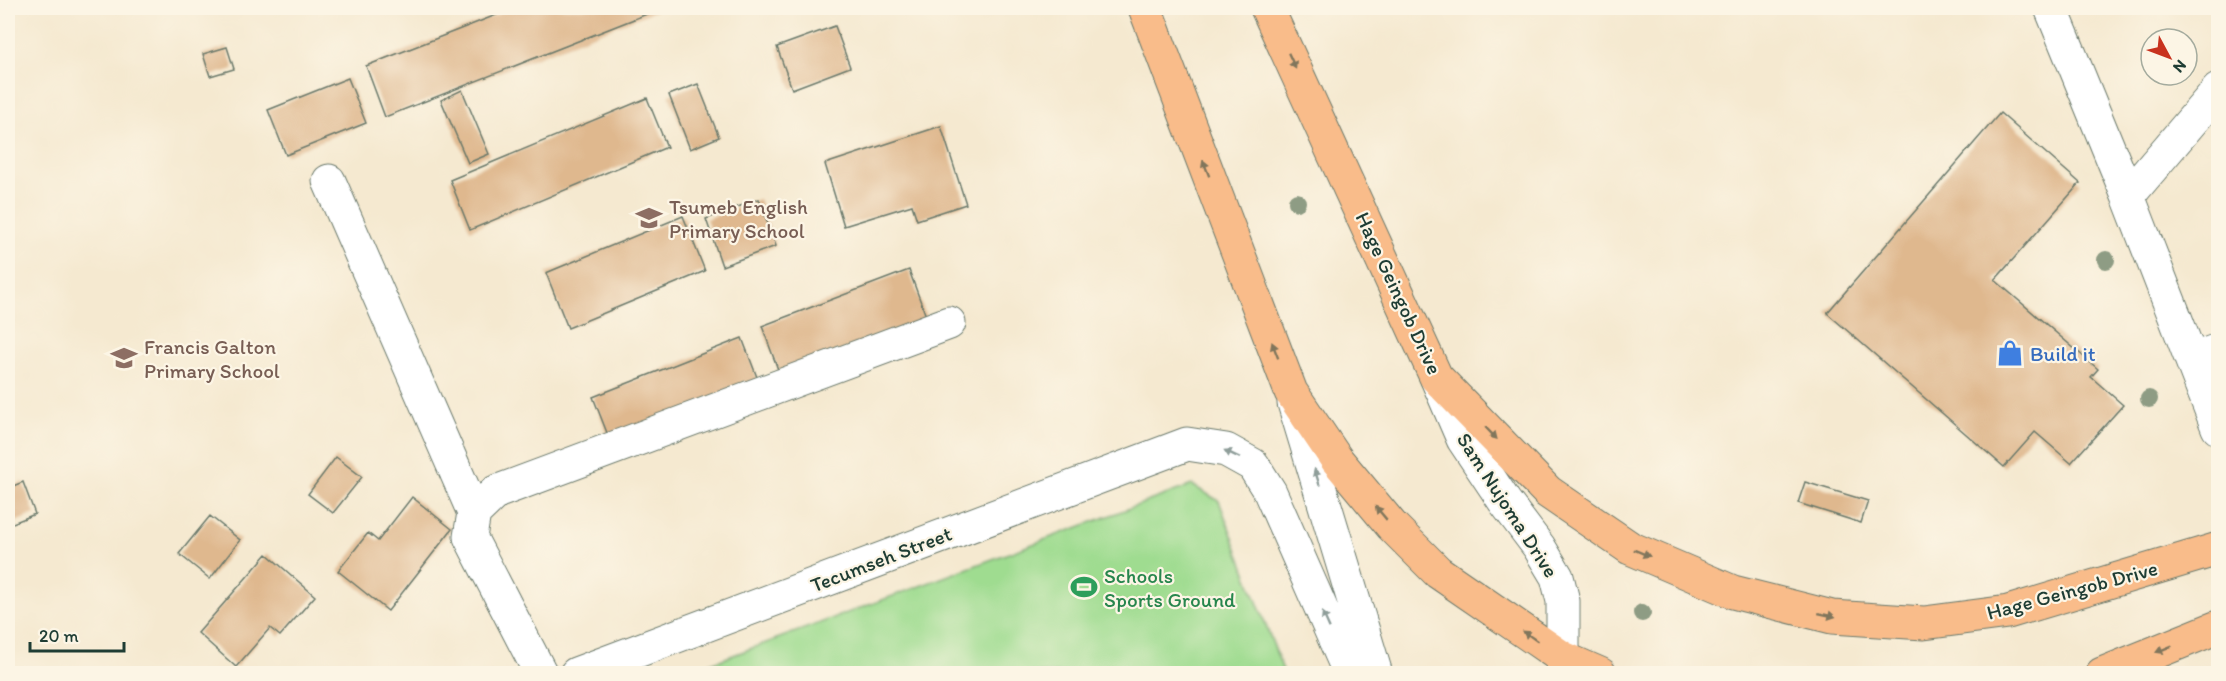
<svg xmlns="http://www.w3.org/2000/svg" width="2226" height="681" viewBox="0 0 2226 681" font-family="Itim,sans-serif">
  <rect width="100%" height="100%" fill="#fcf5e5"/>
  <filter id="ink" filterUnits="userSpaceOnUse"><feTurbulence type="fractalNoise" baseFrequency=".0167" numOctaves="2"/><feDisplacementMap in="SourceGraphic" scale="12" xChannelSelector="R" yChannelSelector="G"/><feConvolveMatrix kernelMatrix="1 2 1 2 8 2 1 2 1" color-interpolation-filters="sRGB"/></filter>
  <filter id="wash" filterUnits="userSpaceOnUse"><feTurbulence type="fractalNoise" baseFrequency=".008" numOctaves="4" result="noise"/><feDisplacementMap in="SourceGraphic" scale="24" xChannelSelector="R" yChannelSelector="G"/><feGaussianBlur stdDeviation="1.35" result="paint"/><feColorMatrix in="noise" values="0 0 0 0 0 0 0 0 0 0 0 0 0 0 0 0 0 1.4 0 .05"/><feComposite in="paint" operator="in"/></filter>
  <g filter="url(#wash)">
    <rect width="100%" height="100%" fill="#f5e9d0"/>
    <path fill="#9fdc90" stroke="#5f8c62" stroke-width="1.5" d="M1192,485L1219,501L1284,673H685Z"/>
    <g id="blocks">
      <path fill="#dfb88e" d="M514,8H662L385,117L366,66Z
        M835,26L850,67L792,89L777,47Z
        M227,47L234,69L210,76L203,54Z
        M348,78L366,123L286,155L268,110Z
        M698,84L719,137L690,149L669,95Z
        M462,90L489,154L468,163L441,100Z
        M647,98L667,147L470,230L450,180Z
        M2000,113L2080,183L1995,280L2098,369L2091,377L2123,405L2071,463L2035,432L2004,467L1827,313Z
        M941,126L966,204L917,220L912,205L844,226L825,164Z
        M759,199L776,246L722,266L706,219Z
        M683,216L705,271L568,328L546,273Z
        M909,270L927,319L780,375L762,326Z
        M742,338L760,385L611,443L593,397Z
        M336,457L362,477L333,513L308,494Z
        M23,482L35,514L8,525V488Z
        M1805,482L1868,501L1861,523L1798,503Z
        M412,497L452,529L388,611L338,571L368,533L378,541Z
        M210,516L240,540L210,579L179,554Z
        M267,554L315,596L280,636L270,628L236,667L198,633Z"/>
    </g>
  </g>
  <g filter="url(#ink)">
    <use href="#blocks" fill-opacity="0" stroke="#6a796b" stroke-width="1.5"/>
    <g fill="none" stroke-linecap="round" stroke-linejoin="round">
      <g stroke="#6a796b" stroke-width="35">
        <path id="minor" d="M2051,8L2128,196
          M2218,90L2128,196L2218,428
          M329,181L474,513
          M2192,360L2218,350
          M1437,379L1463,439L1505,502L1539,547L1557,577L1563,601V674
          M1294,403L1376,674
          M541,674L470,537L474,513L496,492L949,323
          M576,674L1187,444L1226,450L1253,465L1270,492L1350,674"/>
      </g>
      <g stroke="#6a796b" stroke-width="35">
        <path id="highway" d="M1145,8L1291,392L1337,460L1392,526L1438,572L1563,658L1600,674
          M1267,8L1436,377L1548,492L1630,548L1733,592L1832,617L1924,623L2008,612L2218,549
          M2102,674L2218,627"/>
      </g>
      <use href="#minor" stroke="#fff" stroke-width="33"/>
      <use href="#highway" stroke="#f9bc8a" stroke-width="33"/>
    </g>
    <g fill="#8e9c84">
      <circle cx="1297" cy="202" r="9"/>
      <circle cx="2106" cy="260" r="9"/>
      <circle cx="2149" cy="399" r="9"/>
      <circle cx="1642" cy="613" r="9"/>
    </g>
    <defs><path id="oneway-solid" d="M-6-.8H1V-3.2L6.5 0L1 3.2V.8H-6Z" transform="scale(1.5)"/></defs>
    <g fill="#81765b">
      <use href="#oneway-solid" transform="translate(1292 61) rotate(65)"/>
      <use href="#oneway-solid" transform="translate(1206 168) rotate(-111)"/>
      <use href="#oneway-solid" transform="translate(1275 350) rotate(-111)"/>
      <use href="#oneway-solid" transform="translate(1491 433) rotate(46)"/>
      <use href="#oneway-solid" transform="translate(1381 513) rotate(-130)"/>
      <use href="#oneway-solid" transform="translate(1642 553) rotate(23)"/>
      <use href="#oneway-solid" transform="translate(1827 615) rotate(12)"/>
      <use href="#oneway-solid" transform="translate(1530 636) rotate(-145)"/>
      <use href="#oneway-solid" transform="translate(2164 649) rotate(158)"/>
    </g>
    <g fill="#8f9e9a">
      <use href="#oneway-solid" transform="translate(1232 454) rotate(-154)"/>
      <use href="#oneway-solid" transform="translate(1317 477) rotate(-107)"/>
      <use href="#oneway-solid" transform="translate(1326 620) rotate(-114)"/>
    </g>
  </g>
  <defs>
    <g id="school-bare" transform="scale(2.07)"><path d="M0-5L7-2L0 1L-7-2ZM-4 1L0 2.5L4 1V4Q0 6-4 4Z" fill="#8d6e63" stroke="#fcf5e5" stroke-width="2.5" paint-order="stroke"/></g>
    <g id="shop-bare" transform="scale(2.07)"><path d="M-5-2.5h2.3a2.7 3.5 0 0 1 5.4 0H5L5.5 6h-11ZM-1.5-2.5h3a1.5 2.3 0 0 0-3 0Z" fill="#3f7fe0" stroke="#fcf5e5" stroke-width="2.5" paint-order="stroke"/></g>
    <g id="stadium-bare" transform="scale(2.07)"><path d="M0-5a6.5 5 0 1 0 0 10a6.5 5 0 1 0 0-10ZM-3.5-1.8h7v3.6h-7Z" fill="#2e9e5b" stroke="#fcf5e5" stroke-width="2.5" paint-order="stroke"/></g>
  </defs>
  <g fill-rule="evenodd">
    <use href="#school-bare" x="649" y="218"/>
    <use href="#shop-bare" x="2010" y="353"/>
    <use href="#school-bare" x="124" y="358"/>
    <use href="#stadium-bare" x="1084" y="587"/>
  </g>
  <g text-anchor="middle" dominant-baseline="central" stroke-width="4.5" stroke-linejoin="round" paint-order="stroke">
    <g font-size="21" fill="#785e54" stroke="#fcf5e5" text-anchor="start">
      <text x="669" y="206">Tsumeb English<tspan x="669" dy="24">Primary School</tspan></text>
      <text x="144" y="346">Francis Galton<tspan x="144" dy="24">Primary School</tspan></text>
    </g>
    <g font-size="21" fill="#1f3d34" stroke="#fcf5e5">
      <text transform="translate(1399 293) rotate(65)">Hage Geingob Drive</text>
      <text transform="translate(1508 505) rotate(57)">Sam Nujoma Drive</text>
      <text transform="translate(881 559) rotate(-21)">Tecumseh Street</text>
      <text transform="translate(2072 590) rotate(-15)">Hage Geingob Drive</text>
    </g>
    <g font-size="21" fill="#366cbe" stroke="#fcf5e5" text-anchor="start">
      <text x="2030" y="353">Build it</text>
    </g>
    <g font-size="21" fill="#27864d" stroke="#fcf5e5" text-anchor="start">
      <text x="1104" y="575">Schools<tspan x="1104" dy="24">Sports Ground</tspan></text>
    </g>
  </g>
  <rect width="2226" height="681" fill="none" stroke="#fcf5e5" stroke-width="30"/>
  <g transform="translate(2169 57) rotate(131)"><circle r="28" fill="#fcf5e5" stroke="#a4ab9e" stroke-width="1.5"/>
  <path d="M0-4.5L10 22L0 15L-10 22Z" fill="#c8321e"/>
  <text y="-9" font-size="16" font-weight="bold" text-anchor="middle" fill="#1f3d34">N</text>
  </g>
  <path d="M30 642v9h94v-9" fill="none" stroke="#1f3d34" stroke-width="3"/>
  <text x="39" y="642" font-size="18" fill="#1f3d34" stroke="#fcf5e5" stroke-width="4.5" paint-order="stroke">20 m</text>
</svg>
